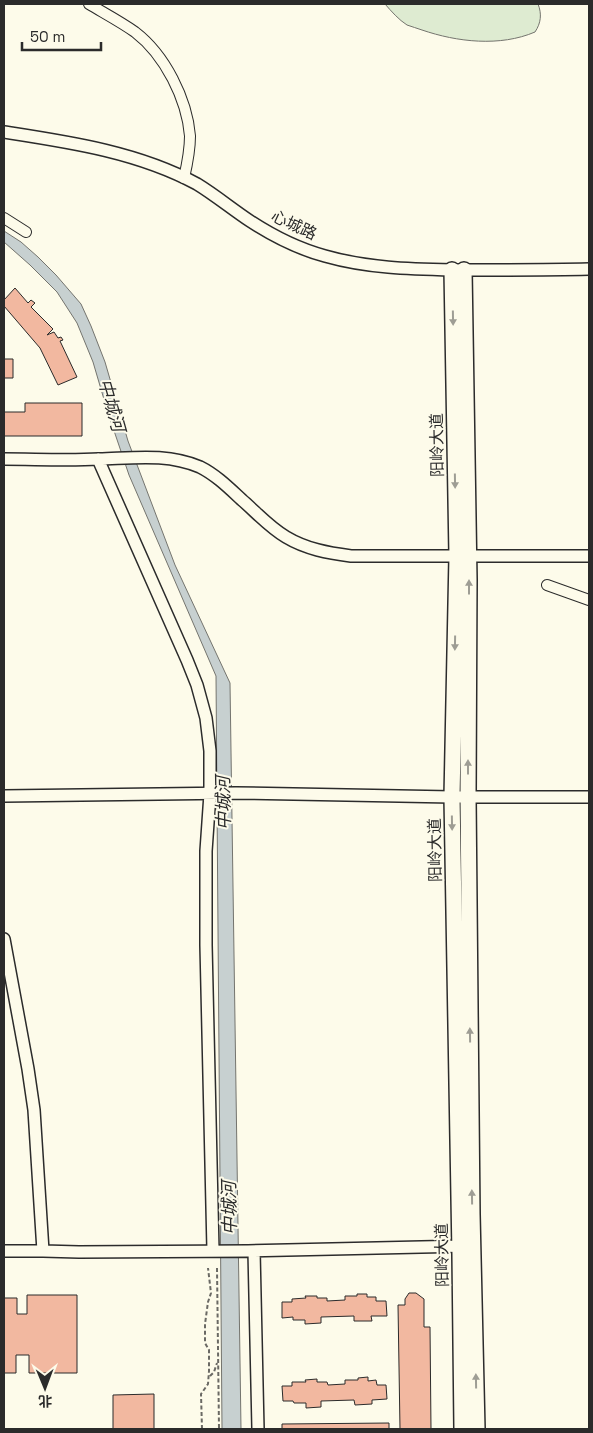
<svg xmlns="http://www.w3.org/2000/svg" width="593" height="1433" viewBox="0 0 593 1433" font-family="'Space Grotesk','Noto Sans SC',sans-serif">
  <rect width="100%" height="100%" fill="#fdfbea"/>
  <path fill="#deebd1" stroke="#74746e" d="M385,4H538C542,14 541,23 535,32C500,47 457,42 422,30C417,28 412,27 407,25C399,20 391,11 385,4Z"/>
  <path fill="#c7d0d0" stroke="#74746e" d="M4,231L21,242L38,257L56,275L81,304L91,326L105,362L128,441L175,565L230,683L241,1429H222L216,676L129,475L108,413L93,362L77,323L57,292L30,265L4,242Z"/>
  <path fill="#f2b8a0" stroke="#2b2b2b" d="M15,288L28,303L31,300L35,303L31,307L53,329L47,335L54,332L58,338L61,337L63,340L60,341L77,377L58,385L40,348L4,306V300Z
    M4,359H13V378H4Z
    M25,403H82V436H4V412H25Z
    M409,1293H416L424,1299V1327H430L431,1429H400L398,1305H405V1299Z
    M357,1294H367V1297H376V1301H386L387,1316H371L372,1321H354V1316L321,1317V1323L305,1324V1320H293V1317L282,1318V1302H292V1299L306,1298L305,1296H317V1298H327V1301L345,1300V1296H357Z
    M27,1295H77V1373H29V1355H16V1373H4V1298H17V1314H27Z
    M368,1377V1381L376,1380L377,1385H386L387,1399L372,1400V1404L355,1405L354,1400L321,1401V1407L306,1408V1403H294L293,1401H283L282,1386H292V1382H306L305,1380L317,1379V1382H327L328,1385L345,1384V1380H358V1378Z
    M154,1394V1429H113V1395Z
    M389,1423V1429H282V1424Z"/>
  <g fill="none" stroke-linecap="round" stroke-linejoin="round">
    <g stroke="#2b2b2b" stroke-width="12">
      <path id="minor" d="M89,4C104,13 121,22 135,32C165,55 187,99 190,136C190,151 187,165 184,178
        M4,218L26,232
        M547,585L589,600"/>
    </g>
    <g stroke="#2b2b2b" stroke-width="14">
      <path id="tertiary" d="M4,132C69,142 138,152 197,184C215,195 232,209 250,221C273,236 299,249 325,256C367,268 409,269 453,270C498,270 544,270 589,269
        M4,459C35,459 67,461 99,459C134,458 167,453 200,467C216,475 229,488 242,500C256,512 269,527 286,537C306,549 328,553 351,556H589
        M98,459L187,660L197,685L206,718L210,751V794L206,851V945L213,1250
        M4,796L236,793L452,797H589
        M4,939L28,1069L34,1110L43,1251
        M4,1251H43L79,1252L248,1251L466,1246
        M254,1251L258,1429"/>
    </g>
    <g stroke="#2b2b2b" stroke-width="18">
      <path id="primary" d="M452,270L457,556L452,797L460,1254L462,1429
        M464,270L469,580L468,797L472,1214L477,1429"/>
    </g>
    <path stroke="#6a6964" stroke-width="2" stroke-dasharray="4 2.5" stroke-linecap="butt" d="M217,1268L219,1429
      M210,1376L214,1372L217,1363
      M202,1429L201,1394L208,1384L209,1371V1350L205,1343V1324L208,1302L211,1293L208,1268"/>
    <use href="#minor" stroke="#fdfbea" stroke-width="10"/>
    <use href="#tertiary" stroke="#fdfbea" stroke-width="11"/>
    <use href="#primary" stroke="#fdfbea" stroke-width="15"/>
  </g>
  <defs><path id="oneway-solid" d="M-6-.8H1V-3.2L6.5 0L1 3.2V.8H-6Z" transform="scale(1.25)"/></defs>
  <g fill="#9e9d94">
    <use href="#oneway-solid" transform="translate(453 318) rotate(89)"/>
    <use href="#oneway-solid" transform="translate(455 481) rotate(89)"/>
    <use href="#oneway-solid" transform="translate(469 587) rotate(-90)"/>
    <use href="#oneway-solid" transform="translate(455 643) rotate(91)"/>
    <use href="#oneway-solid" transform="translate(468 767) rotate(-90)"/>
    <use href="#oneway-solid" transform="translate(452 823) rotate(89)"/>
    <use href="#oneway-solid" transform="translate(470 1035) rotate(-91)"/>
    <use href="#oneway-solid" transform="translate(472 1197) rotate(-91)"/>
    <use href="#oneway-solid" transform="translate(476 1381) rotate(-91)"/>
  </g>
  <g text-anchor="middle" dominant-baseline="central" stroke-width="4" stroke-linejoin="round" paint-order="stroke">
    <g font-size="16" fill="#2b2b2b" stroke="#fdfbea">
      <text transform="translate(294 225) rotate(25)">心城路</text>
      <text transform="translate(437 445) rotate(-91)">阳岭大道</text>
      <text transform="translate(435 850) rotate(-91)">阳岭大道</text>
      <text transform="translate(442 1255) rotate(-91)">阳岭大道</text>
    </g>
    <g font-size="18" font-style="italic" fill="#2b2b2b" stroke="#fdfbea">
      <text transform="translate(112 405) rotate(74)">中城河</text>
      <text transform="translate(223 803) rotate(-91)">中城河</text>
      <text transform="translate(229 1208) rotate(-91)">中城河</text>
    </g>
  </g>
  <rect width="593" height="1433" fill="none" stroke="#2b2b2b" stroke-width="10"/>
  <g transform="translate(45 1388) rotate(179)" stroke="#fdfbea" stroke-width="4" paint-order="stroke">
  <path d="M0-4L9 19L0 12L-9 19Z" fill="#2b2b2b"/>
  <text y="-8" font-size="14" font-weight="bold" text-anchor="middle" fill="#2b2b2b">北</text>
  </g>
  <path d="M22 42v8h79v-8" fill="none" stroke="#2b2b2b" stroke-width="2.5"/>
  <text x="30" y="42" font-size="15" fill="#2b2b2b" stroke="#fdfbea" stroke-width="4" paint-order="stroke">50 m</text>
</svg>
